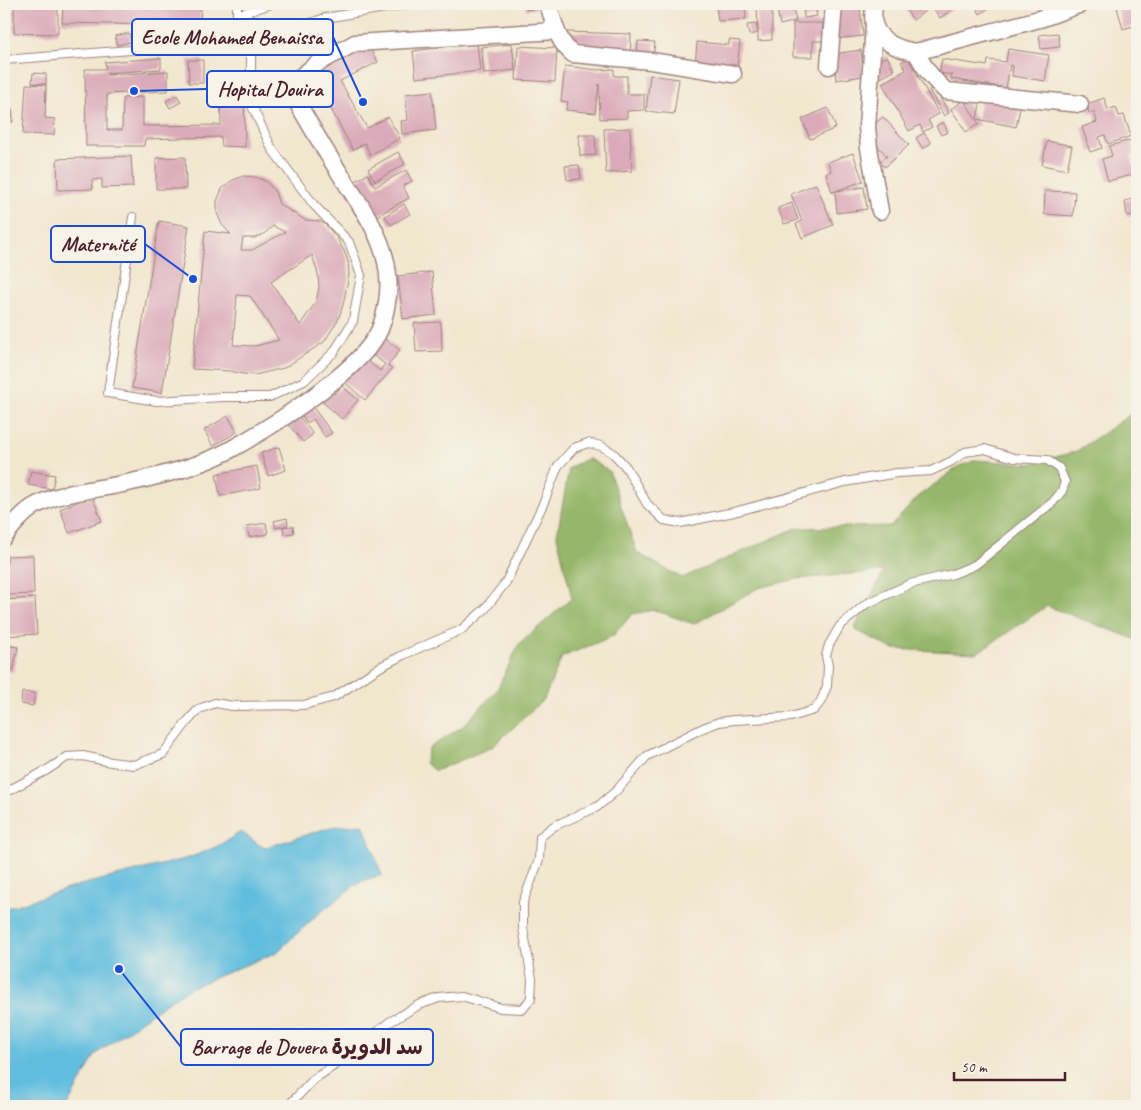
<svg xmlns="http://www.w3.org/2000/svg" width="1141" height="1110" viewBox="0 0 1141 1110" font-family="Caveat,'Playpen Sans Arabic',sans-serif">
  <rect width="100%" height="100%" fill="#f7f3e8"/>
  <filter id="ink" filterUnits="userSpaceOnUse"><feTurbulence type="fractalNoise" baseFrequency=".02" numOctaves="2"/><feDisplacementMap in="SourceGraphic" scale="10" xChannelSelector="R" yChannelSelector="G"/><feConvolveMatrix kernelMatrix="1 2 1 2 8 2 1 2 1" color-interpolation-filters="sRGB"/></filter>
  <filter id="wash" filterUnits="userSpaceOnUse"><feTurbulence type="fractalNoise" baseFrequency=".0096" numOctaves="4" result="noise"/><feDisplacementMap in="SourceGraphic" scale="20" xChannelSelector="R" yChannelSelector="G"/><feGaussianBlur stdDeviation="1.12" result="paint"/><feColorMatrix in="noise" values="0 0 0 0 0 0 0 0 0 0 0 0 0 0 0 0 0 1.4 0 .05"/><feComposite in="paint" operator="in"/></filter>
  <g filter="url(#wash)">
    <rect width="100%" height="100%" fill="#f1e7cf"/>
    <path fill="#96b76b" stroke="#706b4b" d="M1137,410V640L1047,606L977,653L893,649L854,629L884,571L797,579L758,588L694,624L654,610L632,614L613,636L562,657L544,699L492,747L435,771L425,763L429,748L463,726L497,690L519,644L572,598L557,536L569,468L588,458L609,471L637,553L682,578L796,528L891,526L920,495L958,467L976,460L1030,464L1077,451Z"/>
    <path fill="#60bdde" stroke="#556e84" d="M363,824L382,875L359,882L316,916L277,952L192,987L164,1004L96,1054L67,1106H4V909L80,885L189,858L218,846L241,832L264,848L331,827Z"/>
    <g id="blocks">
      <path fill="#daaaba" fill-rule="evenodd" d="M14,4H58V34L14,33Z
        M63,4H201L200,25H194L195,38L161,40L160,25L62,23Z
        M525,4H543V8L526,10Z
        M716,4H745L746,19L718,21Z
        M803,4H815L817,16L804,18Z
        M848,4H866V6L860,8L863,36L834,39L831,11L849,9Z
        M902,4H925L928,9L913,20Z
        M930,4H960L940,18Z
        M974,4H995L980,14Z
        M1131,4H1137V7L1134,8L1137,25L1123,29L1117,7Z
        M757,6H772V40L758,41V33L749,35L747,25L756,24L758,33Z
        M793,6L796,21L780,25L777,9Z
        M793,23H823V41H813V57H793Z
        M566,32L631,34L630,58L565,55Z
        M129,33L131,42L117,45L115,36Z
        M1058,33L1060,47L1041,49L1039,35Z
        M729,40L740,41L737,70L695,66L697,42L729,45Z
        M638,41L655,42L653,58L637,57Z
        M477,43L480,71L416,78L413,51Z
        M512,44L515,70L484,74L481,47Z
        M368,45L378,62L340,81L367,128L388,117L400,138L370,155L365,143L353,150L312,74Z
        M518,46L557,48L555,82L516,80Z
        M1008,49L1049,55L1045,81L1012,76L1013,66L1010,65L1006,88L951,79L952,75L939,73L942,59L987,66L988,60L1006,62Z
        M861,50L864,76L836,80L833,54Z
        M887,56L894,71L877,80L869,65Z
        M161,58V69L107,73V75L168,71V91L107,94V130H122L123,98L143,97V126L221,125L220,85L244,84L245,147L222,146L221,137L145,139L144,146H86L85,69H106L105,62Z
        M908,58L939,114L928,120L932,127L923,132L920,125L909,131L882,83L906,70L901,62Z
        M188,60H203V83H189Z
        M565,66L598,70L614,69V76H627V94H644V110L627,111V118L600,119L599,84L595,113L566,110L568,102L561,101Z
        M33,73L46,74V84L32,83Z
        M650,75L679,79L674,114L646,111Z
        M26,84L46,85L45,118L55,119L54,135L23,134Z
        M934,87L949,113L944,116L929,90Z
        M432,91L436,130L402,134L401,121L408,120L405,94Z
        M177,95L181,102L170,108L166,101Z
        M982,95L1021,103L1016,127L977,119Z
        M1104,98L1108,110L1116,107L1119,116L1124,115L1131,136L1108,144L1105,135L1099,137L1102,148L1090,152L1082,127L1097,122L1094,112L1089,113L1087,104Z
        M964,100L979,124L966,132L951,109Z
        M828,108L836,128L810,139L802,119Z
        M12,109L13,122H4V110Z
        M883,117L909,145L885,167L880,162L887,156L865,132Z
        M943,122L948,132L941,135L936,126Z
        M630,128L632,171L606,173L604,129Z
        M924,133L931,143L923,149L916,138Z
        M579,135H595L596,155L580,156Z
        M1131,140L1134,154L1131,155L1136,174L1108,181L1102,159L1112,156L1109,146Z
        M1047,141L1072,146L1067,170L1042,165Z
        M398,152L405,164L375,181L368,169Z
        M853,153L863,181L836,191L864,187L867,209L837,213L835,191L832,192L826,173L831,171L828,162Z
        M131,156L133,187L102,188V179L92,180L93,189L58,190L57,159Z
        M185,157L186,189H156V158Z
        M579,165L581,179L567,180L565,166Z
        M406,170L412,181L403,186L409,198L364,223L344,187L368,174L375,187Z
        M243,176L256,177L267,182L275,192L279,204L305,220L320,221L326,225L337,238L344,251L348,261L349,275L343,305L338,320L324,342L284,368L255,375L243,374L230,371L192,369L205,231L231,234L222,225L217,213V201L222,189L231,181ZM273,226L285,232L252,250H241L243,238H254L264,234ZM312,255L318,274L319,287L316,302L300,325L271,282ZM237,295L250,296L279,340L255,346L233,345Z
        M816,184L833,225L802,238L796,224L802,221L791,194Z
        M1045,191L1075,192L1073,216L1044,214Z
        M1137,198V214L1127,216L1125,201Z
        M792,203L798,220L784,224L778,208Z
        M404,204L410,214L391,225L385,216Z
        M159,221L189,226L162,393L132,388Z
        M432,272L436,315L403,319L398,276Z
        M441,322L442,351L416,352L414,323Z
        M383,337L400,350L388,365L392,369L365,400L342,380L362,356L380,371L385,364L370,353Z
        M342,386L358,400L342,419L318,398L327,387L335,394Z
        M310,403L332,433L325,437L313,419L307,423L299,411Z
        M298,415L313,434L303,442L287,423Z
        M228,416L237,432L213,446L204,430Z
        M279,447L286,470L268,476L261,453Z
        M257,466L261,488L220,496L216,474Z
        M31,471L55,475L52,489L28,485Z
        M92,496L102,521L69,533L60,509Z
        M287,518L288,525L276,528L274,521Z
        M266,523L268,534L249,537L247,526Z
        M293,526L294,533L284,534L283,527Z
        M33,555L34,594L8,595L4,593V562L7,563V556Z
        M35,598L37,634L4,636V600Z
        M4,638L6,639L5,645L18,647L13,672L4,670Z
        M22,692L35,693L33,706L21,704Z"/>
    </g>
  </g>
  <g filter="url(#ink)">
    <use href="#blocks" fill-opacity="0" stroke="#9e837d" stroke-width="1"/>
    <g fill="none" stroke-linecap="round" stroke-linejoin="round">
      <g stroke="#9e837d" stroke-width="10">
        <path id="lane" d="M237,15L271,4
          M232,42L237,15V4
          M4,60L232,42L294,29L325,18L408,4
          M133,217L108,393L157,401L222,397H270L304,381L334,352L353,321L361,275L349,242L314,205L272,149L251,104V39
          M4,793L47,770L67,757L83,756L111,762L134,765L163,754L187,722L199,709L215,703L233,706L304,705L334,697L380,667L403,655L461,630L485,609L506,582L544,502L558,466L574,448L588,443L601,446L613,453L626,467L647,504L664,520L680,523L734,512L845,482L897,473L931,471L952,461L965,452L985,449L1014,458L1047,460L1059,468L1065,482L1062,491L1053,502L975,565L953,574L910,584L866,604L840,626L829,645L826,656L828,666L827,686L821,701L814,710L791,717L734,720L719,722L703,728L647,756L616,791L597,807L554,826L540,837L539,860L523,902V928L532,979L531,998L523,1009L501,1008L462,996L439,998L419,1005L388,1023L351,1054L314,1079L288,1106"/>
      </g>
      <g stroke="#9e837d" stroke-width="19">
        <path id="street" d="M548,4C554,22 557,42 573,54L651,61L733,74
          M874,4C874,10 872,18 874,24C879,42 900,50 916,52L1043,18L1081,4
          M874,25L867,127L869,148L880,211
          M916,52C924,68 932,79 946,91L1080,104
          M829,66L834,4
          M4,537C12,526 21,515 33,507C51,496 73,493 94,489C114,486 134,482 153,477C179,471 205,463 228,451C268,429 363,370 380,329C388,308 391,283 386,262C378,226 356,200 337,169C322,146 308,121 294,97L298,79L318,63L355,43L557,31"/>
      </g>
      <use href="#lane" stroke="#fff" stroke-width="8"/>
      <use href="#street" stroke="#fff" stroke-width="16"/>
    </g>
  </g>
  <path fill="none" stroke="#1d4ed8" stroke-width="2" d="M363 102L333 37M134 91L207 89M193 279L145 244M119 969L181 1047"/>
  <g fill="#1d4ed8" stroke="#f7f3e8" stroke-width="2">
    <circle cx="363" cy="102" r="5"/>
    <circle cx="134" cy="91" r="5"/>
    <circle cx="193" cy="279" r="5"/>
    <circle cx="119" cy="969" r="5"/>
  </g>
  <g fill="#f7f3e8" stroke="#1d4ed8" stroke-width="2">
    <rect x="132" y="19" width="201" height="36" rx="5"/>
    <rect x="207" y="71" width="126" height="36" rx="5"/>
    <rect x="51" y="226" width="94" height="36" rx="5"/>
    <rect x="181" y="1029" width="252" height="36" rx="5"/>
  </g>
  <g font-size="21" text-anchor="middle" font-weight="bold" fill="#4a1f2b">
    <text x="232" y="44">Ecole Mohamed Benaissa</text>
    <text x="270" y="96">Hopital Douira</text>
    <text x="98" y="251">Maternité</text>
    <text x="307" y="1054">Barrage de Douera سد الدويرة</text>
  </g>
  <rect width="1141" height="1110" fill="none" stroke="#f7f3e8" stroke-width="20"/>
  <path d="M954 1072v8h111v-8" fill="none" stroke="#4a1f2b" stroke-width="2.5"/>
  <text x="961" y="1072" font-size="15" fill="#4a1f2b" stroke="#f7f3e8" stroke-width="4" paint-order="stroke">50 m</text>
</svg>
